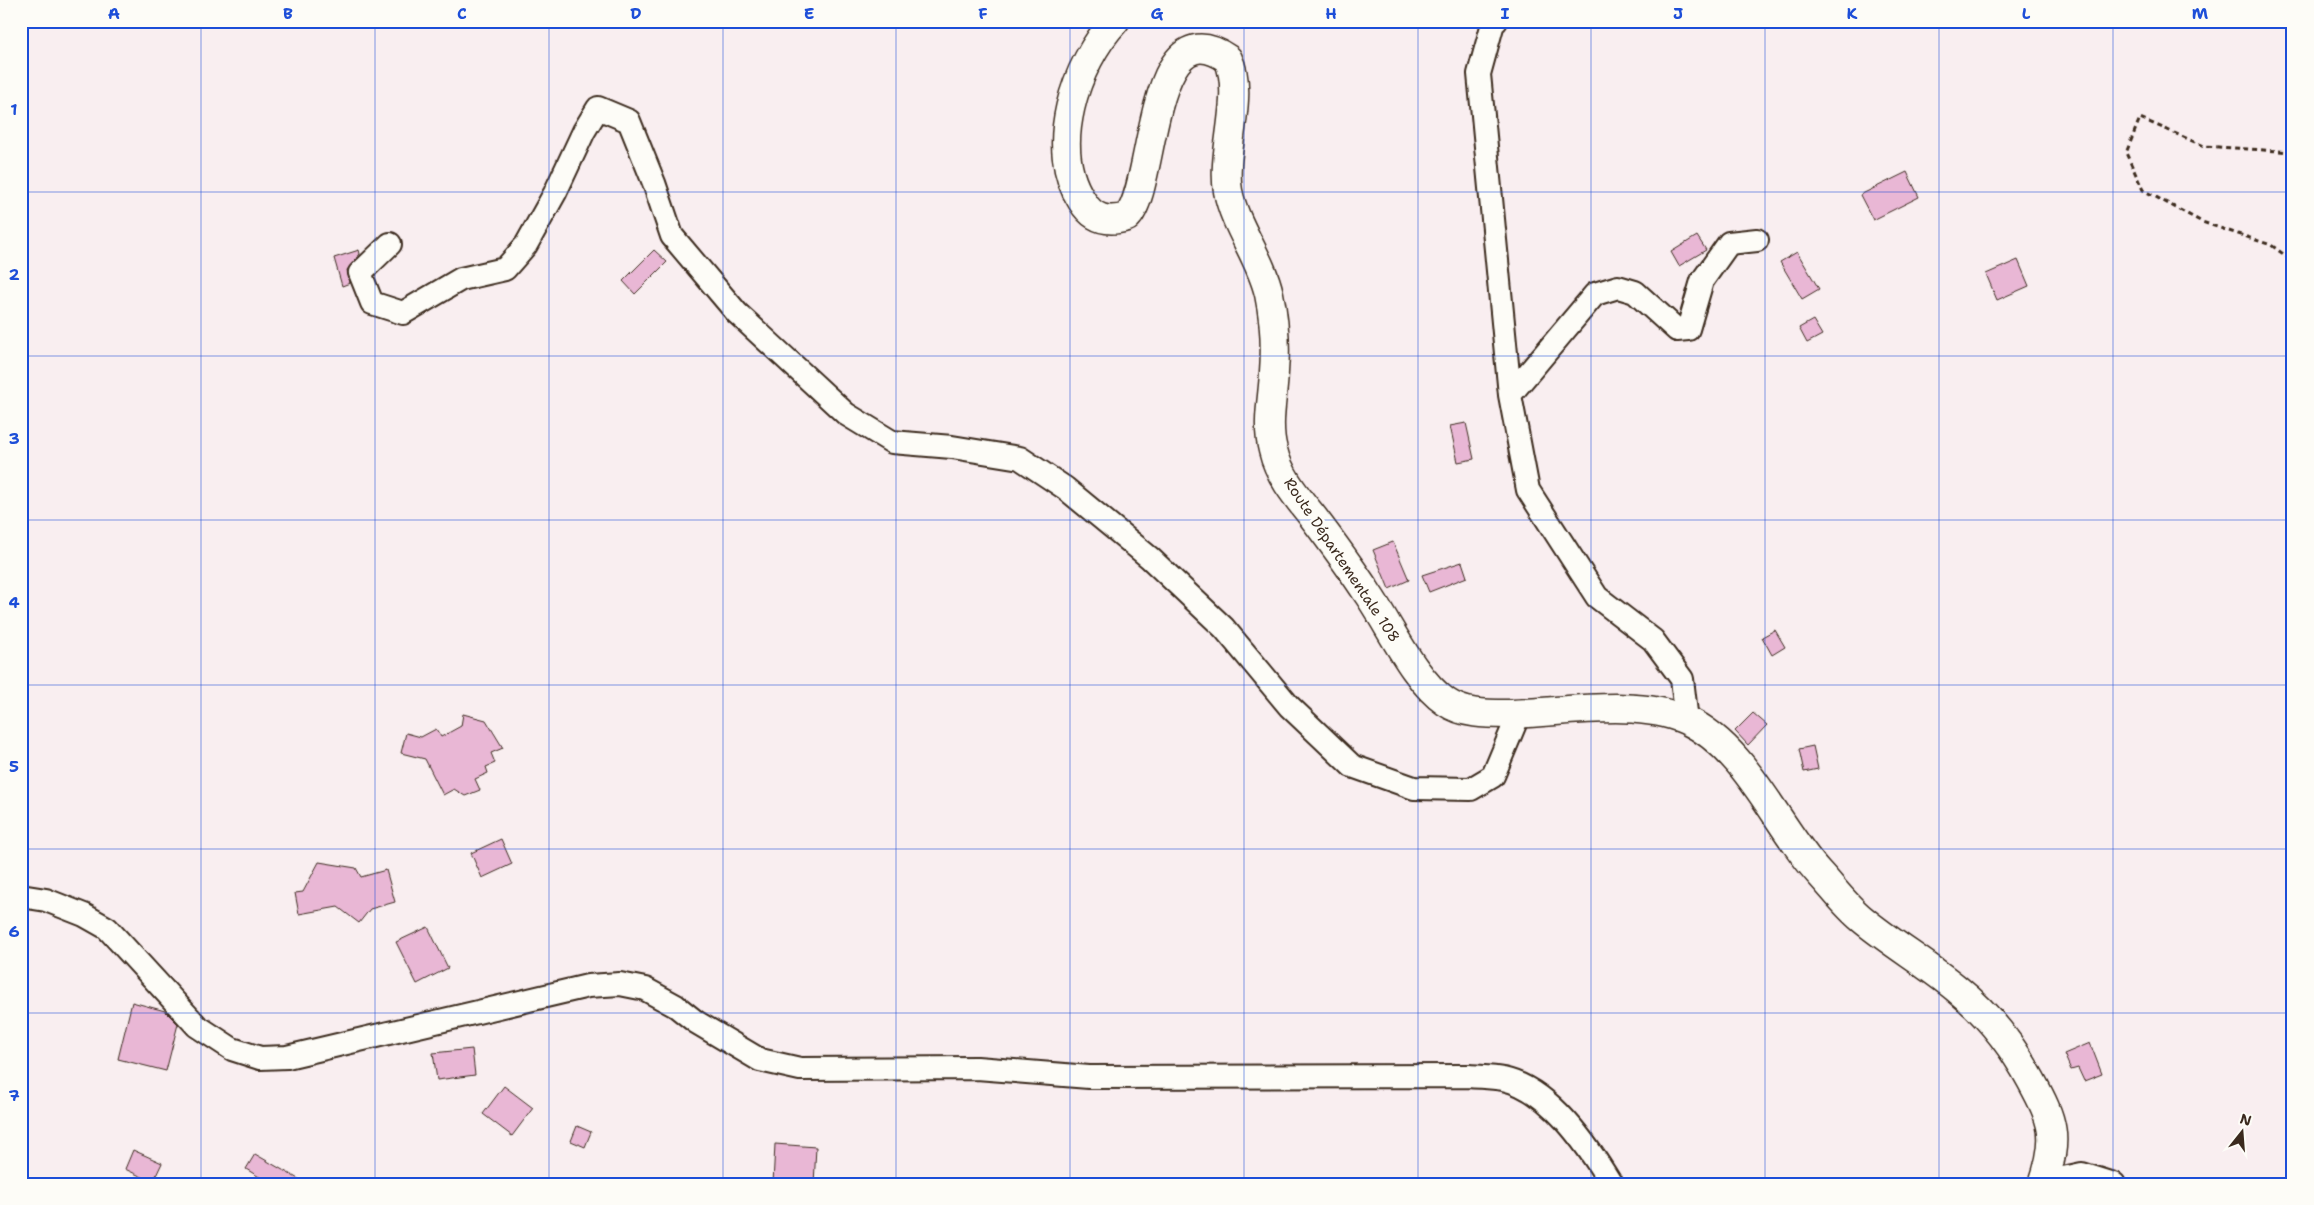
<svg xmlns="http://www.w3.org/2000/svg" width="2314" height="1205" viewBox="0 0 2314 1205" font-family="'Shantell Sans',sans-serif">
  <rect width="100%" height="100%" fill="#f9eef0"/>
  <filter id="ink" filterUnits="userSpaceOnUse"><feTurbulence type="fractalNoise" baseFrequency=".02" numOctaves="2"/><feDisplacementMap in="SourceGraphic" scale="10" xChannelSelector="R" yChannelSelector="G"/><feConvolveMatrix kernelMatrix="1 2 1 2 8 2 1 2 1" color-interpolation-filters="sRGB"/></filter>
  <g filter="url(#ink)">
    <path fill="#e9b7d5" stroke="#3b2a1e" d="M1907,172L1919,197L1873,220L1860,195Z
      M1697,236L1706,250L1679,266L1671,252Z
      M359,250L360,254L347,270L350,283L342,286L334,258Z
      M654,250L667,262L635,294L623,281Z
      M1797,252L1819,289L1802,299L1780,262Z
      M2018,260L2029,286L1997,300L1986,274Z
      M1813,320L1822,335L1807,343L1799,328Z
      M1466,423L1474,459L1458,462L1450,426Z
      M1393,542L1409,580L1389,589L1373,550Z
      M1462,562L1467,577L1429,592L1422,575Z
      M1775,630L1785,647L1772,655L1762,637Z
      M1753,713L1767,725L1748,745L1735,731Z
      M463,714L486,720L503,748L491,753L495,763L486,767L488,773L475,779L480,790L465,796L454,789L443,795L425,759L401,753L406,733L421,737L436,729L441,737L461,726Z
      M1813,746L1818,769L1804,772L1799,749Z
      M501,839L512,864L482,878L471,853Z
      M319,862L356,868L361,877L386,870L395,902L370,909L359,923L338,907L299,914L295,893L303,892Z
      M428,927L448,968L417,984L396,942Z
      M132,1002L165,1011L178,1024L166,1071L118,1059Z
      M2090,1043L2102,1074L2084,1081L2078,1068L2071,1070L2064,1054Z
      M472,1049L475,1075L437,1080L433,1053Z
      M504,1086L533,1108L512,1136L483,1114Z
      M577,1126L591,1132L585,1147L571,1141Z
      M775,1144L816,1147L814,1184H773Z
      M133,1150L162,1163L153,1182L125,1169Z
      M255,1154L307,1184H271L246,1169Z"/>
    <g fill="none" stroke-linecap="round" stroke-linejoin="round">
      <g stroke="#3b2a1e" stroke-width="26">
        <path id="minor" d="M1496,21L1493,23L1479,74L1510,395L1528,490L1597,597L1653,640L1682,679L1687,721
          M390,244L360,273L372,303L403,313L461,279L505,269L526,245L555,193L584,131L598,108L629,121L654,183L672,236L737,313L846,414L892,442L952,447L1020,458L1065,488L1150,558L1224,628L1289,706L1352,766L1414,788L1471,789L1493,776L1519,714
          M1510,395L1595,294L1618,287L1635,292L1677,330L1688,329L1702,281L1729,243L1757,240
          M21,896L46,900L84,915L107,928L197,1026L232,1049L260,1058L287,1057L588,986L620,984L645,989L676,1006L696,1022L760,1060L800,1069L977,1068L1089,1077L1469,1076C1480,1077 1492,1077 1503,1079C1550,1089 1588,1146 1611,1184
          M2045,1182L2082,1174L2114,1184"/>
      </g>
      <g stroke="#3b2a1e" stroke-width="31">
        <path id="secondary" d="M1115,21C1075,64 1047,148 1082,201C1093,219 1107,223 1127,217C1156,190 1147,3 1228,59C1245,94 1221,152 1228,191C1235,227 1261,258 1269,294C1274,318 1276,346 1274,372C1273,398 1266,424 1273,450C1279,476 1297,497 1313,517C1332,542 1351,568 1368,594C1390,626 1414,680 1446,702C1463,714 1486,714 1507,714C1560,713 1637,698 1686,720C1747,748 1776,826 1819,873C1833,888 1846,906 1862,919C1892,944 1927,964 1957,989C1988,1014 2012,1045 2031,1080C2054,1122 2059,1137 2043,1184"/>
      </g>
      <path stroke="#3b2a1e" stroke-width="3" stroke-dasharray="5 4" stroke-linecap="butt" d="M2293,152L2204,146L2140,118L2126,153L2143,190L2202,222L2271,245L2293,261"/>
      <use href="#minor" stroke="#fdfcf7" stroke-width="22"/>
      <use href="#secondary" stroke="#fdfcf7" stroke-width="28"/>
    </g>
  </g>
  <path fill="none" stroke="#1d4ed8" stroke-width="1" stroke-opacity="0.55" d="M201,21V1184M375,21V1184M549,21V1184M723,21V1184M896,21V1184M1070,21V1184M1244,21V1184M1418,21V1184M1591,21V1184M1765,21V1184M1939,21V1184M2113,21V1184M21,192H2293M21,356H2293M21,520H2293M21,685H2293M21,849H2293M21,1013H2293"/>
  <g text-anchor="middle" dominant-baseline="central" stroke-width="5" stroke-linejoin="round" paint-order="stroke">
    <g font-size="15" fill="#3b2a1e" stroke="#fdfcf7">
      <text transform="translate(1342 560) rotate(56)">Route Départementale 108</text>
    </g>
  </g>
  <rect width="2314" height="1205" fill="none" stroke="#fdfcf7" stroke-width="55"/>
  <g transform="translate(2242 1132) rotate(17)" stroke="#fdfcf7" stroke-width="4" paint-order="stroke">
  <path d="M0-4L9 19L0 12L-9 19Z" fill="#3b2a1e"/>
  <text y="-8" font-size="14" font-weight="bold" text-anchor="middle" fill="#3b2a1e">N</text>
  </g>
  <rect x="28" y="28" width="2258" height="1150" fill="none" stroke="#1d4ed8" stroke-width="2"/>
  <g font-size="16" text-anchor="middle" font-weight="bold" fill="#1d4ed8">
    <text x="114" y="19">A</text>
    <text x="288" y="19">B</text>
    <text x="462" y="19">C</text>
    <text x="636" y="19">D</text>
    <text x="809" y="19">E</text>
    <text x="983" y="19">F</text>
    <text x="1157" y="19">G</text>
    <text x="1331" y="19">H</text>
    <text x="1505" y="19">I</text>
    <text x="1678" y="19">J</text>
    <text x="1852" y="19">K</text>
    <text x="2026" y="19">L</text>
    <text x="2200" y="19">M</text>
    <text x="14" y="115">1</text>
    <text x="14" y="280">2</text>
    <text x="14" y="444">3</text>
    <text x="14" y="608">4</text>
    <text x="14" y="772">5</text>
    <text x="14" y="937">6</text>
    <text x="14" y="1101">7</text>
  </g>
</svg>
